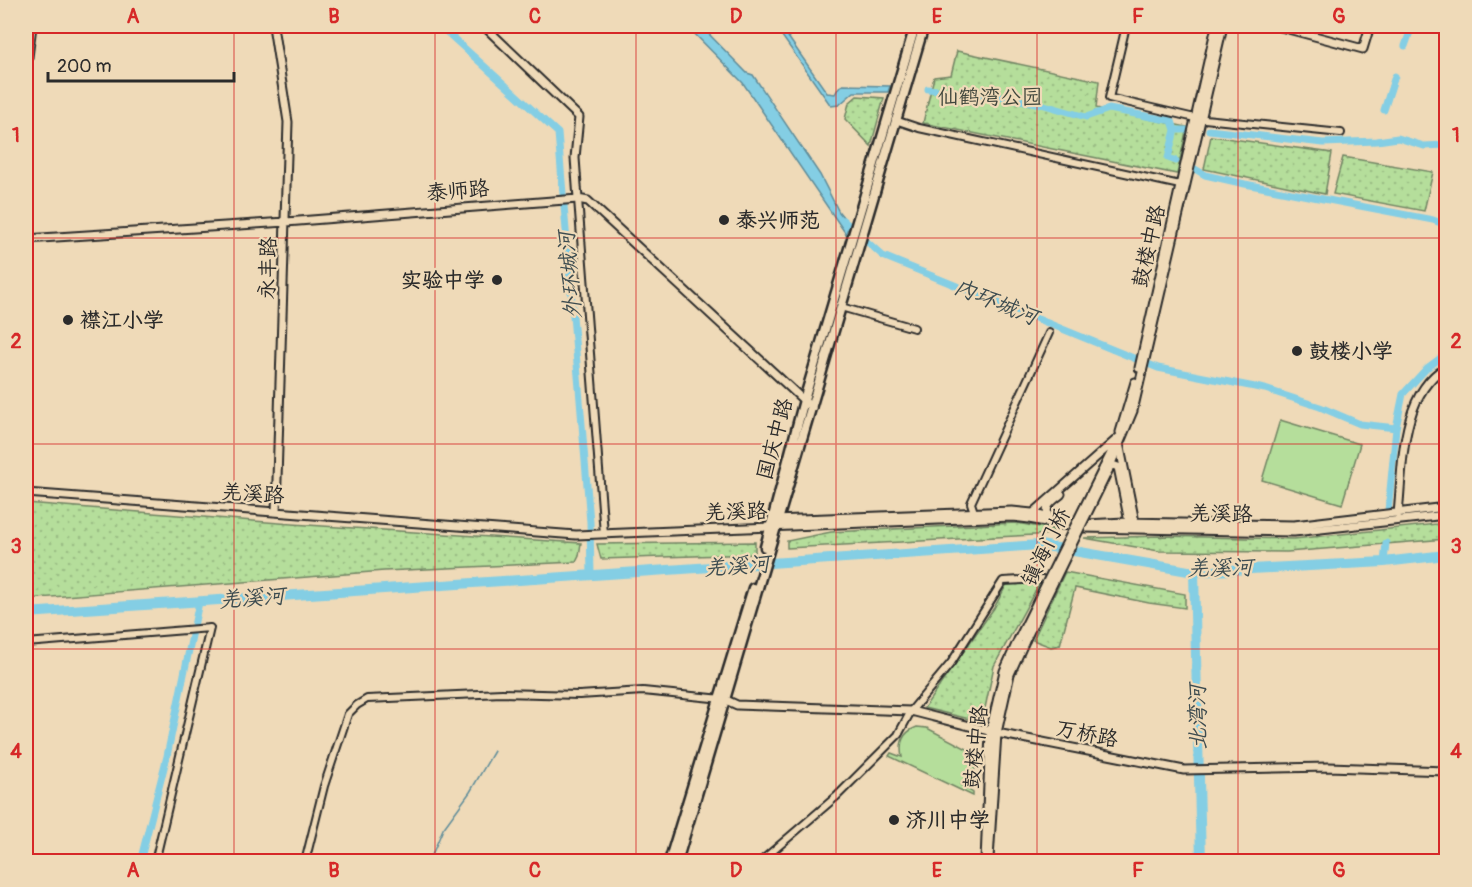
<svg xmlns="http://www.w3.org/2000/svg" width="1472" height="887" viewBox="0 0 1472 887" font-family="Pangolin,'LXGW WenKai TC',sans-serif">
  <defs>
    <pattern id="park-dots" width="8" height="8" patternUnits="userSpaceOnUse" patternTransform="scale(1.5)"><rect width="8" height="8" fill="#b5de9b"/><path d="M2 2h.1M6 6h.1" fill="none" stroke="#9cbf86" stroke-width="1.8" stroke-linecap="round"/></pattern>
  </defs>
  <rect width="100%" height="100%" fill="#efdab8"/>
  <filter id="ink" filterUnits="userSpaceOnUse"><feTurbulence type="fractalNoise" baseFrequency=".0167" numOctaves="2"/><feDisplacementMap in="SourceGraphic" scale="12" xChannelSelector="R" yChannelSelector="G"/><feConvolveMatrix kernelMatrix="1 2 1 2 8 2 1 2 1" color-interpolation-filters="sRGB"/></filter>
  <g filter="url(#ink)">
    <path fill="#b5de9b" stroke="#708463" stroke-width="1.5" d="M1280,420L1360,444L1342,504L1262,480Z
      M917,727L927,728L971,751C978,764 976,780 961,785L973,793V796L889,756L891,753L902,757C899,743 903,732 917,727Z"/>
    <path fill="url(#park-dots)" stroke="#708463" stroke-width="1.5" d="M957,51L1099,81L1096,108L1187,127L1177,174L923,123L934,77L951,75Z
      M857,96L884,98L871,146L845,119L849,103Z
      M1211,136L1332,153L1325,194L1204,169Z
      M1343,157L1433,172L1424,211L1333,194Z
      M26,503L292,524L581,543L579,556L576,562L384,571L26,599Z
      M1016,523L1052,529L1054,534L787,548V541L831,532Z
      M1446,523V539L1287,552L1159,551L1084,538L1162,536L1294,539Z
      M755,542V554L601,559L597,544Z
      M1065,572L1185,594V608L1149,603L1075,588L1060,645L1051,647L1033,640Z
      M1007,584H1039L994,666L982,722L924,708L994,608Z"/>
    <path fill="#84cee4" stroke="#608d9a" stroke-width="1.5" d="M687,26H703V28L747,73L753,75L820,175L839,212L849,224L846,234L743,83Z
      M775,26H789L784,31L827,93L835,94L839,87L843,85L890,86L888,92H854L839,105L831,106Z"/>
    <g fill="none" stroke-linecap="round" stroke-linejoin="round">
      <path stroke="#608d9a" stroke-width="1.5" d="M429,862L443,829L470,792L494,751"/>
      <path stroke="#84cee4" stroke-width="7" d="M440,26L558,133L590,522L591,576
        M1405,46L1412,26
        M928,89L1004,97L1041,104L1086,117L1109,109L1172,121L1175,130L1168,158L1176,161
        M1384,110L1395,76
        M1175,130H1188
        M1209,130L1323,143L1377,141L1398,138L1424,146L1446,145
        M1195,169L1205,175L1245,184L1433,220L1446,225
        M843,220L883,256L1158,368L1265,389L1320,407L1360,424L1396,428
        M1388,511L1396,428L1403,394L1427,368L1446,354
        M1384,562L1386,543
        M140,862L167,756L199,602"/>
      <path stroke="#84cee4" stroke-width="10" d="M1194,572L1201,862
        M26,613L1040,545L1194,572L1384,562L1446,555"/>
      <g stroke="#2b2b2b" stroke-width="10">
        <path id="minor" d="M1126,26L1109,98L1195,118L1341,133
          M895,120L919,128L1180,185
          M578,199L604,534
          M841,307L914,328
          M975,515L971,503L1049,333
          M26,643L210,628L155,862
          M305,862L324,786L348,714L357,705L367,699L502,693L579,695L643,691L722,699
          M760,862L837,796L898,735L911,711L951,663L1003,581L1042,579"/>
      </g>
      <g stroke="#2b2b2b" stroke-width="11">
        <path id="tertiary" d="M273,26L288,122L276,512
          M484,26L579,117L575,158L578,199
          M1277,26L1363,49L1370,26
          M26,73L32,26
          M26,239L286,222L578,199L588,201L812,408
          M1139,368L1216,26
          M1120,432L1135,382
          M1107,463L1118,467L1130,527
          M1103,469L1114,447
          M1108,471L1133,411L1223,26
          M26,493L576,535L1012,517C1037,519 1060,526 1085,528L1294,532L1446,515
          M1032,514L1118,438L1136,527
          M1398,514C1403,466 1400,394 1446,367
          M1049,517C1043,506 1053,501 1061,494
          M774,520L1012,511L1032,513L1061,521L1086,524L1125,522L1294,525L1446,507
          M726,700L737,705L911,711L997,733L1184,770L1329,767L1446,771
          M989,859L997,733L1010,674L1025,641
          M985,862L990,732L1004,671L1018,640"/>
      </g>
      <g stroke="#2b2b2b" stroke-width="13">
        <path id="secondary" d="M765,547L804,400L915,26
          M669,862L753,588
          M677,862L924,26"/>
      </g>
      <use href="#minor" stroke="#efdab8" stroke-width="6"/>
      <use href="#tertiary" stroke="#efdab8" stroke-width="7"/>
      <use href="#secondary" stroke="#efdab8" stroke-width="8"/>
      <g stroke="#2b2b2b" stroke-width="11" stroke-linecap="butt">
        <path id="tertiary-bridge" d="M1018,640L1103,469
          M1025,641L1108,471"/>
      </g>
      <use href="#tertiary-bridge" stroke="#efdab8" stroke-width="7"/>
    </g>
  </g>
  <path fill="none" stroke="#d62828" stroke-width="1.5" stroke-opacity="0.55" d="M234,26V862M435,26V862M636,26V862M836,26V862M1037,26V862M1238,26V862M26,238H1446M26,444H1446M26,649H1446"/>
  <g fill="#2b2b2b" stroke="#efdab8" stroke-width="2">
    <circle cx="724" cy="220" r="6"/>
    <circle cx="497" cy="280" r="6"/>
    <circle cx="68" cy="320" r="6"/>
    <circle cx="1297" cy="351" r="6"/>
    <circle cx="894" cy="820" r="6"/>
  </g>
  <g text-anchor="middle" dominant-baseline="central" stroke-width="4.5" stroke-linejoin="round" paint-order="stroke">
    <g font-size="21" fill="#40463c" stroke="#efdab8">
      <text x="990" y="97">仙鹤湾公园</text>
    </g>
    <g font-size="21" fill="#2b2b2b" stroke="#efdab8">
      <text transform="translate(458 191) rotate(-5)">泰师路</text>
      <text transform="translate(1149 246) rotate(-77)">鼓楼中路</text>
      <text transform="translate(268 268) rotate(-88)">永丰路</text>
      <text transform="translate(775 439) rotate(-75)">国庆中路</text>
      <text transform="translate(253 494) rotate(4)">羌溪路</text>
      <text transform="translate(736 512) rotate(-2)">羌溪路</text>
      <text transform="translate(1221 514) rotate(1)">羌溪路</text>
      <text transform="translate(1046 547) rotate(-64)">镇海门桥</text>
      <text transform="translate(1087 734) rotate(11)">万桥路</text>
      <text transform="translate(976 747) rotate(-84)">鼓楼中路</text>
    </g>
    <g font-size="21" font-weight="bold" fill="#2b2b2b" stroke="#efdab8" text-anchor="start">
      <text x="736" y="220">泰兴师范</text>
      <text x="485" y="280" text-anchor="end">实验中学</text>
      <text x="80" y="320">襟江小学</text>
      <text x="1309" y="351">鼓楼小学</text>
      <text x="906" y="820">济川中学</text>
    </g>
    <g font-size="22" font-style="italic" fill="#3d4c50" stroke="#efdab8">
      <text transform="translate(570 275) rotate(-95)">外环城河</text>
      <text transform="translate(996 302) rotate(22)">内环城河</text>
      <text transform="translate(737 566) rotate(-4)">羌溪河</text>
      <text transform="translate(1220 568) rotate(-1)">羌溪河</text>
      <text transform="translate(252 598) rotate(-4)">羌溪河</text>
      <text transform="translate(1198 717) rotate(-91)">北湾河</text>
    </g>
  </g>
  <rect width="1472" height="887" fill="none" stroke="#efdab8" stroke-width="66"/>
  <path d="M48 72v9h186v-9" fill="none" stroke="#2b2b2b" stroke-width="3"/>
  <text x="57" y="72" font-size="18" fill="#2b2b2b" stroke="#efdab8" stroke-width="4.5" paint-order="stroke">200 m</text>
  <rect x="33" y="33" width="1406" height="821" fill="none" stroke="#d62828" stroke-width="2"/>
  <g font-size="20" text-anchor="middle" font-weight="bold" fill="#d62828">
    <text x="133" y="23">A</text>
    <text x="334" y="23">B</text>
    <text x="535" y="23">C</text>
    <text x="736" y="23">D</text>
    <text x="937" y="23">E</text>
    <text x="1138" y="23">F</text>
    <text x="1339" y="23">G</text>
    <text x="16" y="142">1</text>
    <text x="1456" y="142">1</text>
    <text x="16" y="348">2</text>
    <text x="1456" y="348">2</text>
    <text x="16" y="553">3</text>
    <text x="1456" y="553">3</text>
    <text x="16" y="758">4</text>
    <text x="1456" y="758">4</text>
    <text x="133" y="877">A</text>
    <text x="334" y="877">B</text>
    <text x="535" y="877">C</text>
    <text x="736" y="877">D</text>
    <text x="937" y="877">E</text>
    <text x="1138" y="877">F</text>
    <text x="1339" y="877">G</text>
  </g>
</svg>
